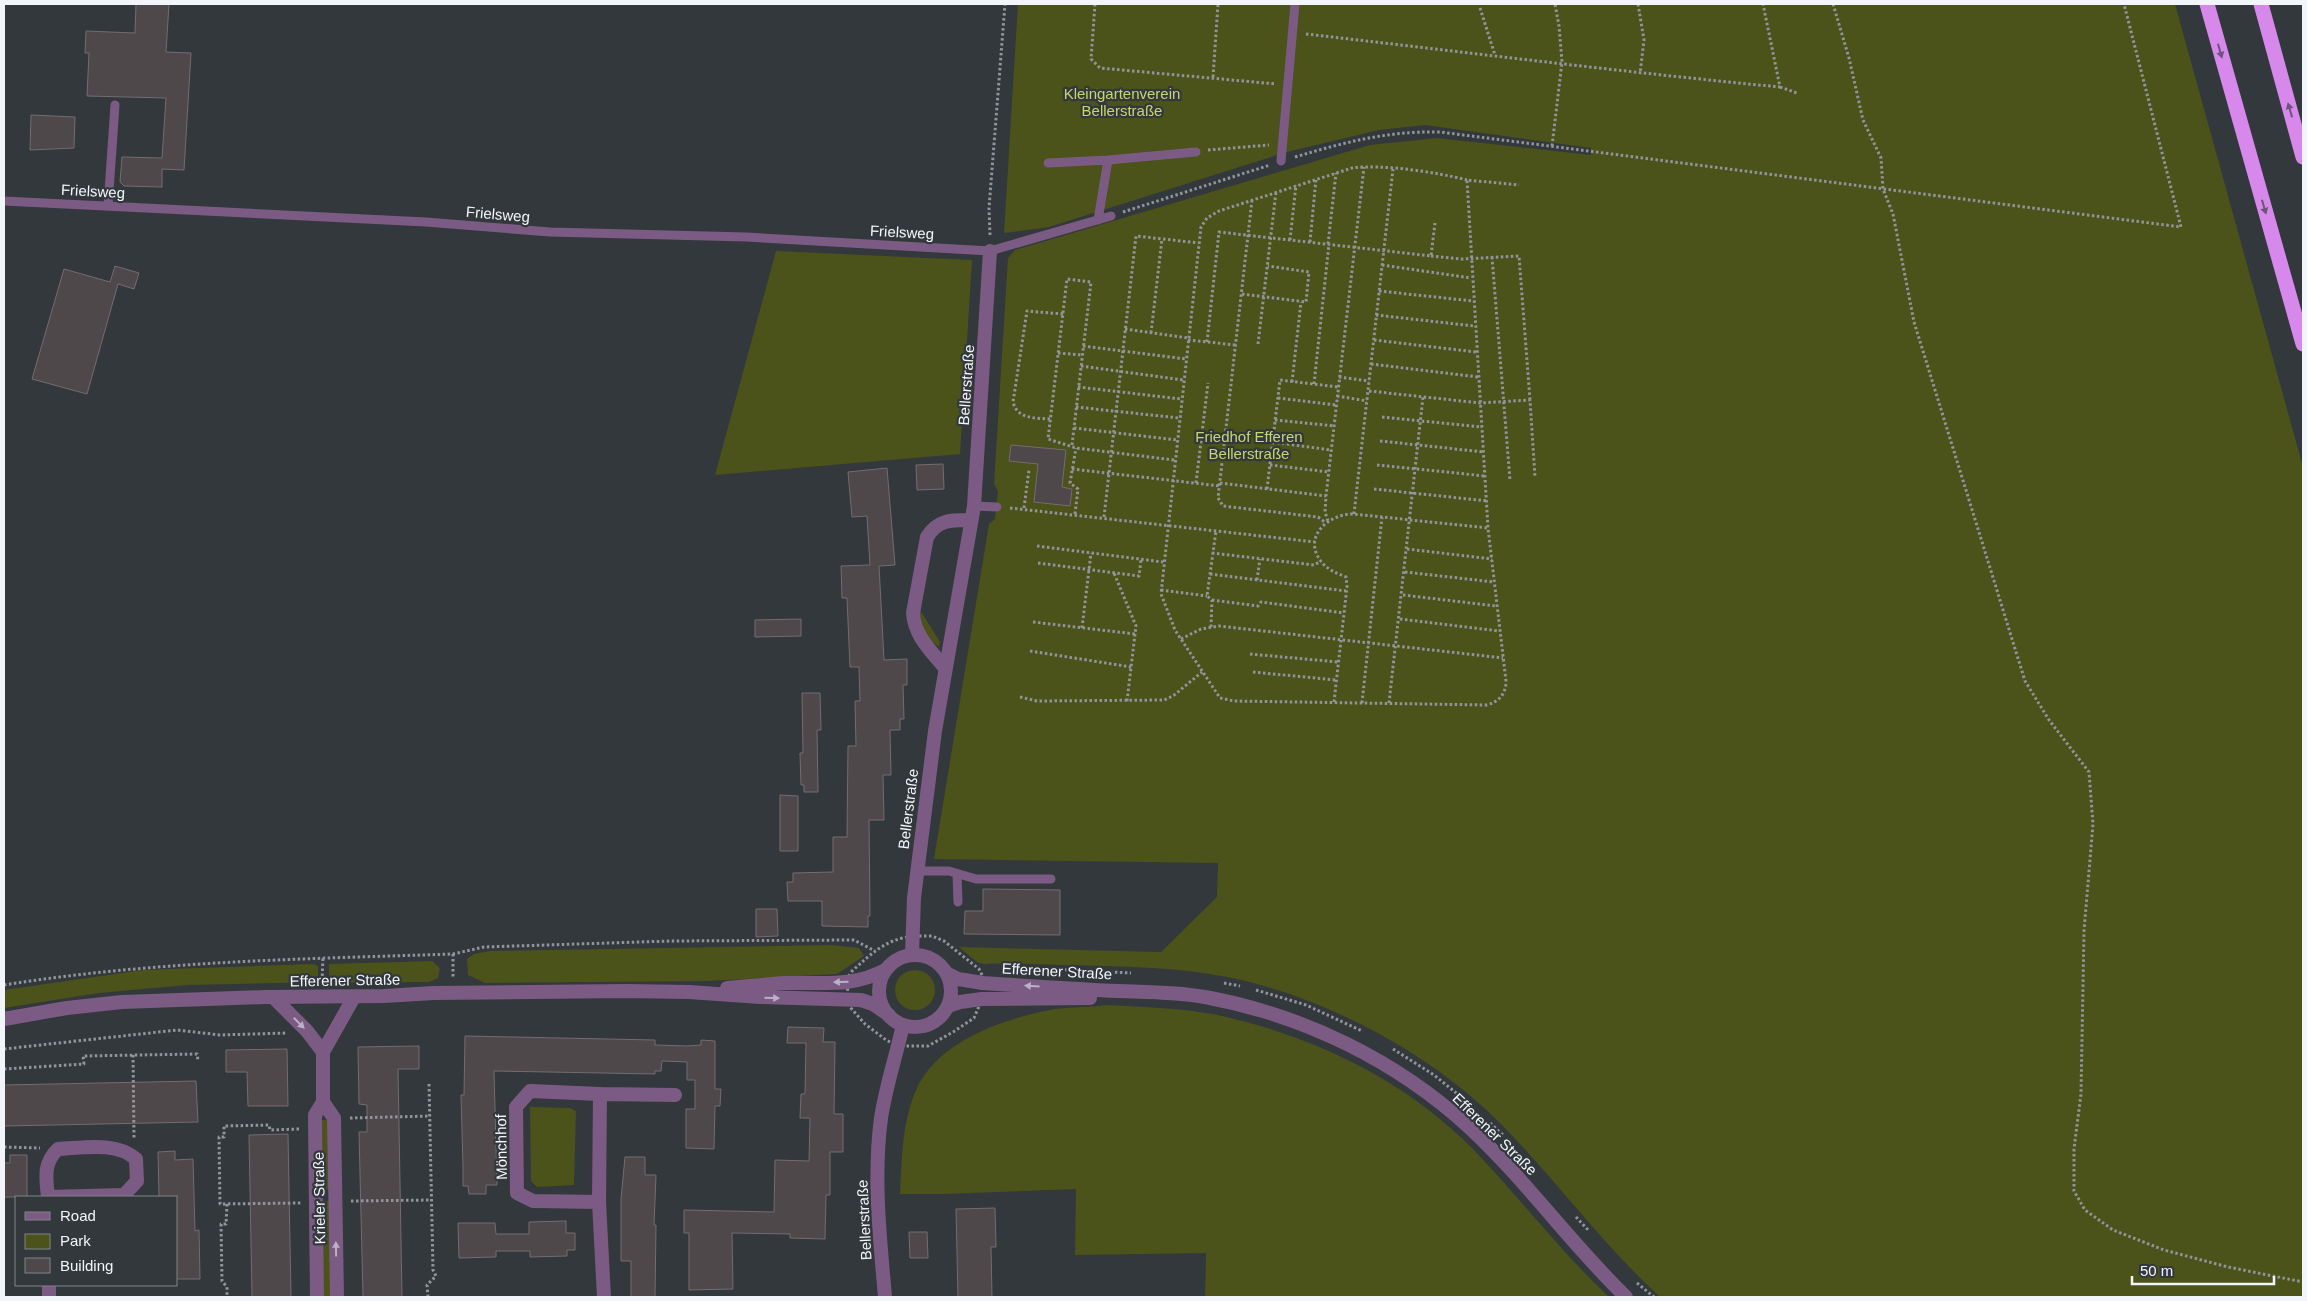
<svg xmlns="http://www.w3.org/2000/svg" width="2307" height="1301" viewBox="0 0 2307 1301" font-family="Arial,sans-serif">
  <rect width="100%" height="100%" fill="#33383d"/>
  <path fill="#4b521a" d="M1018,4H2175L2303,467V1297H1660C1602,1244 1556,1180 1501,1124C1432,1054 1324,996 1227,977C1178,967 1126,967 1076,965C1045,965 1014,962 984,964L977,962L959,947L1161,952L1217,897L1218,863L934,859L989,524L995,519L998,491L994,484L1008,258L1015,250L1370,145L1437,138L1591,155V148L1425,125L1379,130L1287,152L1049,227L1004,233Z
    M776,251L972,260L960,454L715,475Z
    M920,610L940,642L939,647C927,638 919,626 920,610Z
    M832,945L859,948L864,956L837,974L708,981L485,983L468,975L467,959L474,954L490,951Z
    M432,961L440,968L438,978L429,982L329,983V964Z
    M314,964L318,966V982L187,985L99,993L4,1008V990L143,970Z
    M895 990a20 20 0 1 1 40 0a20 20 0 1 1-40 0Z
    M1108,1005C1145,1007 1182,1008 1218,1015C1313,1036 1404,1079 1473,1149C1519,1197 1560,1251 1609,1297H1205L1206,1253L1075,1255L1076,1189L944,1194H900C902,1159 902,1120 917,1088C939,1040 1006,1018 1055,1009C1072,1007 1091,1007 1108,1005Z
    M530,1107L570,1108L576,1111L574,1185L537,1187L531,1181Z
    M320,1120H328L329,1189H321Z
    M321,1201H330L332,1297H323Z"/>
  <path fill="#4f484b" stroke="#746c6f" d="M136,4H169L166,52L191,53L184,170L162,169V187L124,186L120,182L122,157L162,158L166,98L87,96L89,53H85L86,31L135,33Z
    M31,115L75,117L74,148L30,150Z
    M115,266L139,273L134,289L118,284L87,394L32,379L64,269L110,282Z
    M1011,445L1066,450L1062,487L1072,489L1070,506L1034,502L1038,464L1009,461Z
    M943,464L944,489L917,490L916,465Z
    M887,468L895,565L879,566L884,660L907,659V685H903L904,719H900V730H890L891,775H883L884,820H869L870,916H868V927L822,926V901H788L787,882H793V873L833,872V837H847L848,746H856L855,701H860L859,667H850L847,598H842L841,566L870,565L867,516L852,517L848,472Z
    M801,619V636L755,637V620Z
    M802,693H820L821,730H817L818,792H804V785H801L800,753H803Z
    M780,795L798,796V851H780Z
    M983,889L1060,890V935L964,934L965,911H983Z
    M756,909H777L778,936L756,937Z
    M788,1027L824,1028L823,1042H835L834,1114H843V1152H830V1195H826L825,1239L790,1238V1234L732,1233L733,1289L689,1290V1233H684V1210L774,1212L775,1160L809,1161L810,1118H800L801,1094H805L806,1043H787Z
    M465,1036L655,1040V1045L687,1046L701,1045V1040L715,1041V1089H721L720,1106H715L714,1149L686,1148V1109H695V1080H687V1062L662,1061L661,1071H655V1074L494,1071L497,1185H486V1194H469L468,1186H463V1168L461,1095H464Z
    M419,1046V1069H398L402,1297H363L359,1132H367V1105L359,1104L358,1047Z
    M287,1049L288,1106H248L247,1072H226V1050Z
    M196,1081L198,1122L4,1126V1085Z
    M288,1134L291,1297H252L249,1135Z
    M175,1151V1160L193,1159L195,1231L199,1230L200,1279H176V1197H159L158,1152Z
    M10,1155H27V1197H4V1163H10Z
    M625,1157H645V1175H656L654,1225H656L655,1297H631V1261H621V1199Z
    M995,1208L996,1247H991L992,1297H958L956,1209Z
    M566,1221V1233H575V1250H567V1256L530,1257V1251H496V1257L459,1258L458,1223H495L496,1234H529V1222Z
    M909,1232H927L928,1258H910Z"/>
  <g fill="none" stroke-linecap="round" stroke-linejoin="round">
    <path stroke="#91959a" stroke-width="3" stroke-dasharray="2.5 2.5" stroke-linecap="butt" d="M1095,4L1091,59L1100,68L1276,84
      M1638,4L1644,40L1640,74
      M1833,4L1849,58L1863,120L1881,158L1883,189L1893,214L1914,322L2025,681L2049,720L2089,772L2093,824L2084,931L2081,1094L2074,1149V1191L2085,1210L2113,1230L2164,1250L2228,1267L2303,1282
      M1480,8L1495,55
      M1306,34C1464,52 1622,72 1780,87L1763,4
      M1213,77L1218,4
      M1780,87L1797,93
      M1552,146L1562,62L1559,26L1555,4
      M1208,150L1269,145
      M1295,157C1346,142 1386,131 1440,132L2181,227L2124,4
      M1467,180C1436,172 1382,164 1352,168L1219,211L1207,218L1201,227L1161,594L1175,630L1220,698L1234,701L1486,705C1499,702 1506,694 1506,681L1488,528L1467,180L1519,185
      M1252,200L1218,498L1223,506L1318,517L1326,523
      M1123,212L1270,165
      M990,235L989,208L1005,4
      M1290,240L1296,185
      M1310,242L1316,179
      M1328,244L1336,173
      M1431,256L1462,259L1519,256L1530,400
      M1492,257L1510,480
      M1382,265L1471,278
      M1379,291L1473,301
      M1242,294L1306,302L1309,272L1268,266
      M1376,315L1474,326
      M1125,329L1188,338
      M1151,333L1162,239
      M1188,340L1236,345
      M1374,340L1476,352
      M1207,342L1219,232L1431,256L1435,223
      M1258,344L1276,192
      M1083,346L1186,359
      M1058,353L1082,355
      M1371,364L1478,377
      M1081,366L1183,380
      M1339,377L1369,381
      M1292,382L1301,302
      M1314,384L1329,244
      M1078,387L1181,399
      M1369,391L1480,403L1530,400L1535,477
      M1337,396L1367,401
      M1278,398L1336,405
      M1076,407L1179,418
      M1382,417L1482,427
      M1050,419C1035,418 1017,419 1013,402L1027,311L1063,314
      M1275,420L1334,426
      M1074,428L1177,440
      M1380,441L1484,452
      M1272,442L1331,450
      M1072,445L1091,282L1067,279L1048,439L1076,448L1174,460
      M1270,465L1329,472
      M1377,465L1485,476
      M1072,469L1220,486
      M1196,483L1208,383
      M1220,483L1326,496
      M1267,489L1280,380L1338,387
      M1374,489L1488,501
      M1010,508L1315,542
      M1024,508L1029,470
      M1075,514L1078,489L1070,483L1076,448
      M1354,514L1393,169
      M1104,517L1136,236L1199,243
      M1328,521L1325,512L1326,496L1364,167
      M1037,546L1163,562
      M1407,549L1492,559
      M1212,553L1314,565L1321,561
      M1038,563L1139,576L1141,560
      M1405,572L1494,582
      M1210,574L1346,591
      M1257,580L1260,559
      M1161,590L1207,596
      M1403,595L1496,606
      M1212,600L1258,606L1261,602L1344,613
      M1400,619L1499,631
      M1033,622L1135,634L1136,626L1114,573
      M1211,627L1212,600L1207,596L1216,531
      M1082,628L1091,553
      M1181,639L1201,629L1219,626L1503,658
      M1030,651L1131,667
      M1250,654L1338,662
      M1253,672L1336,680
      M1020,697L1037,701L1164,700L1173,696L1202,672
      M1127,701L1135,634
      M1334,702L1347,587L1346,577C1336,573 1326,569 1320,560C1303,536 1329,514 1353,514L1488,528
      M1362,703L1382,517
      M1389,703L1423,397
      M914,936H932L944,941L979,969L982,975V999L974,1018L953,1032L928,1046H898L886,1040L865,1024L849,1006L847,982L850,973C871,954 885,939 914,936Z
      M453,954V978
      M1030,968L1131,973
      M322,981L323,958
      M1224,983L1240,986
      M4,985C153,961 303,959 453,954L484,947L671,941L854,940L875,951
      M1256,990L1306,1005L1362,1031
      M4,1049L177,1030L220,1035L287,1033
      M1393,1049L1434,1075L1471,1105
      M133,1055L134,1139
      M4,1069L84,1064L83,1056L197,1054L198,1060
      M350,1118L430,1116
      M1490,1123L1504,1136
      M299,1129L270,1130L269,1125L224,1126V1137H219L220,1204L301,1203
      M4,1147L40,1148
      M351,1201L431,1200
      M227,1204L226,1224H221L222,1281L227,1287V1297
      M1576,1217L1589,1231
      M1637,1283L1654,1297
      M428,1297L427,1285L436,1276L433,1270L429,1083"/>
    <path stroke="#7b5b83" stroke-width="9" d="M1281,161L1295,4
      M1048,163L1108,160
      M4,201L426,222L550,232L746,237L990,251L1111,216
      M108,206L115,105
      M1098,220L1108,160L1196,152
      M974,506L997,507
      M917,871H949L976,879H1051
      M957,874L958,902"/>
    <path stroke="#7b5b83" stroke-width="14" d="M945,668C931,651 914,635 913,613L927,537C938,519 952,520 971,520
      M912,955L914,898L935,731L974,506L990,251
      M273,997L307,1031L323,1052
      M600,1094L675,1095
      M323,1102L334,1118L337,1297
      M48,1197L124,1195L137,1181L136,1159C116,1141 83,1148 58,1149C43,1163 46,1178 48,1197
      M599,1202L533,1201L517,1193L516,1107L530,1091L600,1094L599,1202L604,1297
      M49,1285V1297
      M317,1297L315,1121V1115L323,1102V1052L354,997
      M885,1297C880,1238 873,1178 881,1118C886,1086 896,1056 903,1025"/>
    <path stroke="#7b5b83" stroke-width="14" d="M879 991a36 36 0 1 1 72 0a36 36 0 1 1-72 0Z
      M946,973L958,979L983,983C1028,986 1073,989 1119,991C1147,992 1177,992 1205,997C1303,1015 1396,1060 1470,1128C1526,1180 1571,1244 1626,1297
      M727,988C746,987 765,984 785,983C822,982 853,988 887,969
      M948,1006L960,1002L982,999L1090,998
      M4,1019L67,1008L122,1002L265,997L384,996L434,993L627,991L689,992L760,997L861,1000L873,1004L889,1015"/>
    <path stroke="#d688eb" stroke-width="15" d="M2207,4L2303,344
      M2261,4L2303,157"/>
  </g>
  <defs><path id="oneway-solid" d="M-6-.8H1V-3.2L6.5 0L1 3.2V.8H-6Z" transform="scale(1.25)"/></defs>
  <g fill="#6c547a">
    <use href="#oneway-solid" transform="translate(2220 51) rotate(74)"/>
    <use href="#oneway-solid" transform="translate(2290 110) rotate(-106)"/>
    <use href="#oneway-solid" transform="translate(2264 207) rotate(74)"/>
  </g>
  <g fill="#bcb0c4">
    <use href="#oneway-solid" transform="translate(841 982) rotate(178)"/>
    <use href="#oneway-solid" transform="translate(1032 986) rotate(-176)"/>
    <use href="#oneway-solid" transform="translate(772 998) rotate(1)"/>
    <use href="#oneway-solid" transform="translate(299 1023) rotate(45)"/>
    <use href="#oneway-solid" transform="translate(336 1249) rotate(-91)"/>
  </g>
  <g text-anchor="middle" dominant-baseline="central" stroke-width="4.5" stroke-linejoin="round" paint-order="stroke">
    <g font-size="15" fill="#c7d66e" stroke="#33383d">
      <text x="1122" y="93">Kleingartenverein<tspan x="1122" dy="17">Bellerstraße</tspan></text>
      <text x="1249" y="436">Friedhof Efferen<tspan x="1249" dy="17">Bellerstraße</tspan></text>
    </g>
    <g font-size="15" fill="#f2f5f9" stroke="#33383d">
      <text transform="translate(93 191) rotate(3)">Frielsweg</text>
      <text transform="translate(498 214) rotate(5)">Frielsweg</text>
      <text transform="translate(902 232) rotate(3)">Frielsweg</text>
      <text transform="translate(966 385) rotate(-86)">Bellerstraße</text>
      <text transform="translate(908 809) rotate(-83)">Bellerstraße</text>
      <text transform="translate(1057 971) rotate(3)">Efferener Straße</text>
      <text transform="translate(345 980) rotate(-1)">Efferener Straße</text>
      <text transform="translate(1495 1134) rotate(44)">Efferener Straße</text>
      <text transform="translate(501 1147) rotate(-91)">Mönchhof</text>
      <text transform="translate(319 1198) rotate(-91)">Krieler Straße</text>
      <text transform="translate(864 1220) rotate(-93)">Bellerstraße</text>
    </g>
  </g>
  <rect width="2307" height="1301" fill="none" stroke="#f2f5f9" stroke-width="10"/>
  <rect x="15" y="1196" width="162" height="90" fill="#33383d" stroke="#7f8488"/>
  <rect x="25" y="1212" width="25" height="8" fill="#7b5b83" stroke="#7f8488"/>
  <text x="60" y="1221" font-size="15" fill="#f2f5f9">Road</text>
  <rect x="25" y="1234" width="25" height="15" fill="#4b521a" stroke="#7f8488"/>
  <text x="60" y="1246" font-size="15" fill="#f2f5f9">Park</text>
  <rect x="25" y="1258" width="25" height="15" fill="#4f484b" stroke="#7f8488"/>
  <text x="60" y="1271" font-size="15" fill="#f2f5f9">Building</text>
  <path d="M2132 1276v8h142v-8" fill="none" stroke="#f2f5f9" stroke-width="2.5"/>
  <text x="2140" y="1276" font-size="15" fill="#f2f5f9" stroke="#33383d" stroke-width="4" paint-order="stroke">50 m</text>
</svg>
